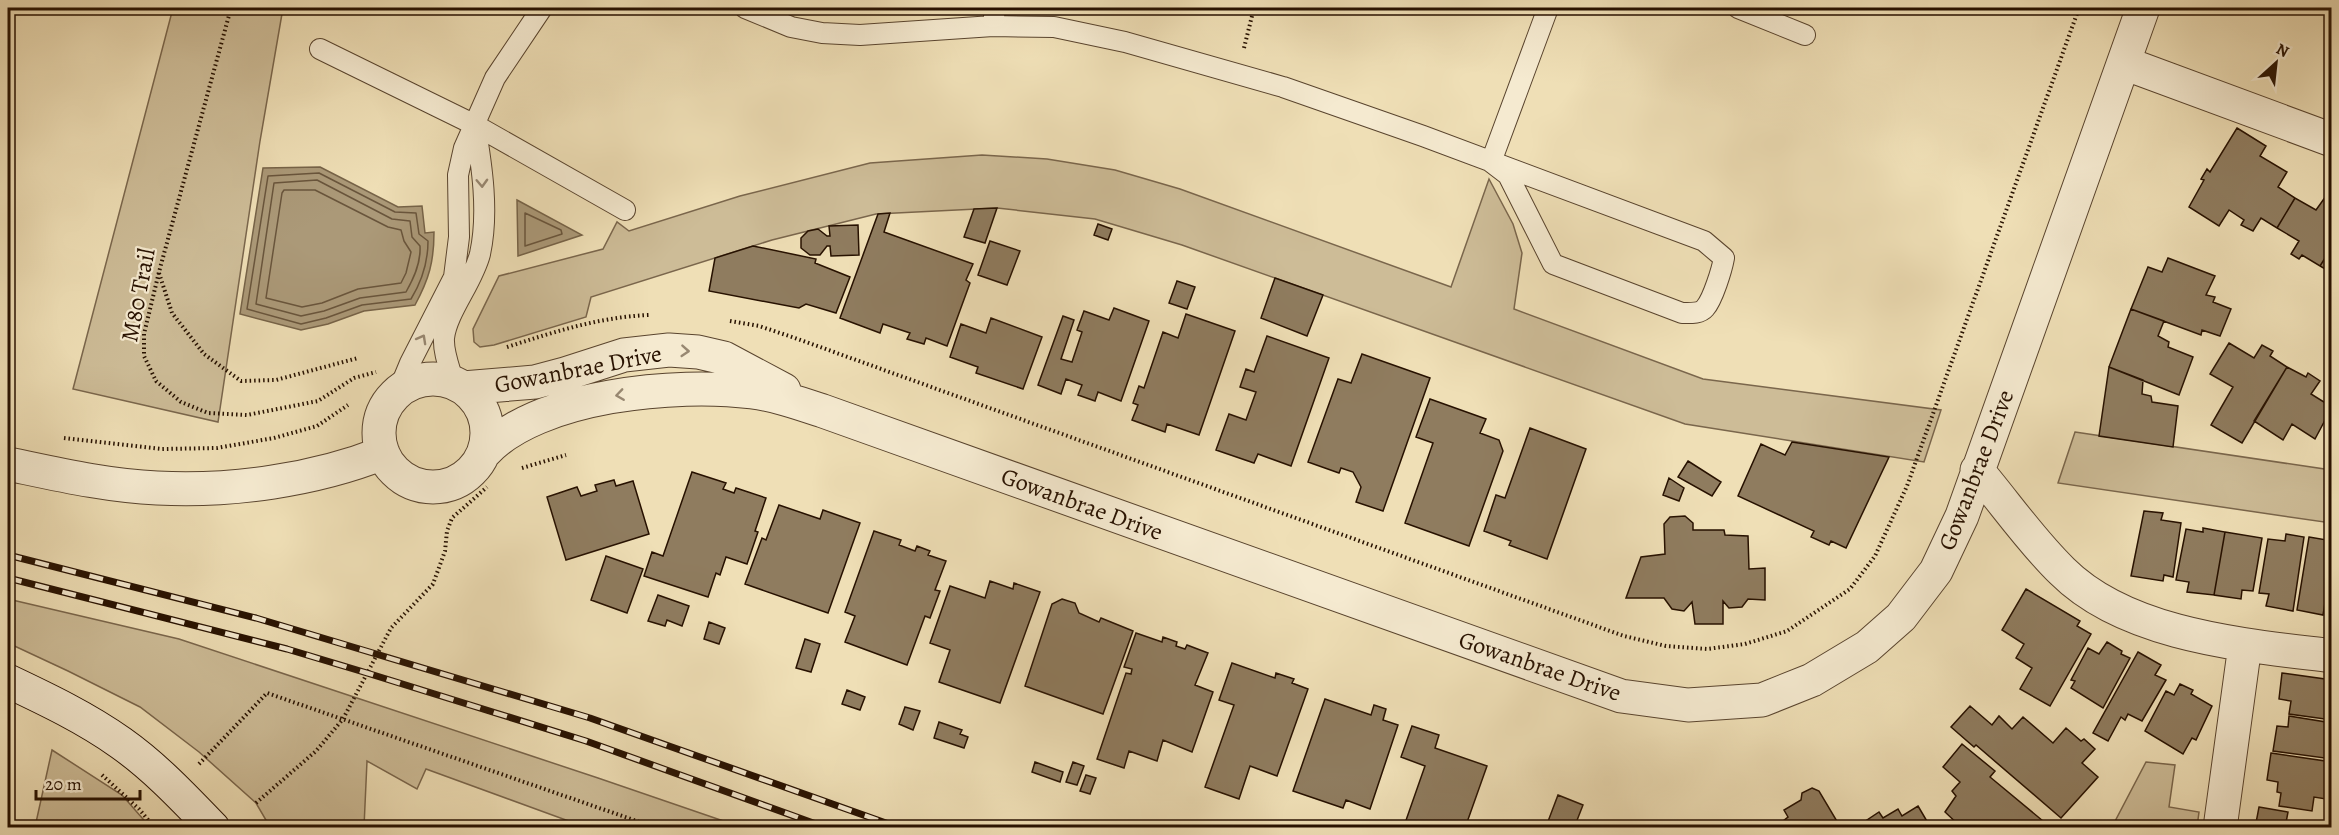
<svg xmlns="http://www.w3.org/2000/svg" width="2339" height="835" viewBox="0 0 2339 835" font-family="Alegreya,serif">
  <rect width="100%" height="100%" fill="#efdfb6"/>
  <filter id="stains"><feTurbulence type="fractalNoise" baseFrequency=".00333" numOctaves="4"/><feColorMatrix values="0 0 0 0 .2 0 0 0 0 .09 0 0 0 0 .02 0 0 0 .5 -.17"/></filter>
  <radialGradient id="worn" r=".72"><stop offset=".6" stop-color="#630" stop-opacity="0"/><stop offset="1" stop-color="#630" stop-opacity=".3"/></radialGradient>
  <path fill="#cdbc97" stroke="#7a664c" stroke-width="1.5" d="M173,8H283L260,141L218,422L73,389Z
    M982,155L1047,159L1115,170L1180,189L1451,287L1489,179L1513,224L1522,253L1514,309L1703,379L1941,410L1924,462L1685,424L1182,245L1095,219L997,208L876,214L772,240L591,297L586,317L494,345L480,347L474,342L473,329L499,276L603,249L617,222L629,231L740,196L870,163Z
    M2075,432L2331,470V523L2058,483Z
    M8,599L179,639L598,778L741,827H585L426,769L417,789L367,761L364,827H270L256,803L199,752L140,707L68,671L8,643Z
    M52,750L122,795L150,827H35Z
    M2146,762L2175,765L2169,807L2199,812L2197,827H2112Z"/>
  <path fill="#ab9978" stroke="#766348" stroke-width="1.5" d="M320,167L398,207L422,206L425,233L434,232C434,262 429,279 415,305L364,311L328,324L301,330L240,314L263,168Z
    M517,200L582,235L518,256Z"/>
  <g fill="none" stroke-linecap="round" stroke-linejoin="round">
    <path stroke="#69553c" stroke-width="1.5" d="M319,173L395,212L416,213L419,234L428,241C428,262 422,281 411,299L362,305L326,318L301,324L247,309L268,176Z
      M317,180L392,219L410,221L412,237L420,246C421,263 414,278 406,292L360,298L324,311L301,316L256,304L274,183Z
      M284,190H315L388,227L401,230L404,241L411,252L406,273L401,283L358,289L322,303L302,307L266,298L282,193Z
      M525,213L561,230L562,234L525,246Z"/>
  </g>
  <path fill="#8f7c5f" stroke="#271100" stroke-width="1.5" d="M2237,128L2266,146L2260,156L2287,172L2278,187L2295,198L2277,228L2261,218L2253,231L2241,225L2244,220L2229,210L2219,226L2189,207L2204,180L2201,179L2207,169L2210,172Z
    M2326,196L2332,199V247L2320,266L2302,255L2299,259L2291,254L2299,241L2277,228L2295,198L2316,210Z
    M997,208L985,243L964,237L974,209Z
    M890,213L884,232L973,264L966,280L970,283L947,346L926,338L924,344L907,339L910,333L883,324L880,333L840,318L878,214Z
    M1098,224L1112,229L1108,240L1094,235Z
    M858,225L859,255L831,256L830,246H827L820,255H810L801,248V238L808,231L818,229L827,236H830L829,226Z
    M990,241L1020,251L1007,285L978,275Z
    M753,246L816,259L815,263L850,277L836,313L806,304L799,308L709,291L715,258Z
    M2332,247V273L2320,266Z
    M2168,258L2215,276L2206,295L2215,297L2213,302L2231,309L2220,336L2202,330L2201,335L2131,309L2148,267L2162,272Z
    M1275,278L1323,295L1307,336L1261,318Z
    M1177,281L1195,287L1187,309L1169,303Z
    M1114,308L1149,321L1121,401L1098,392L1095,401L1078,395L1082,385L1066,379L1061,394L1038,385L1063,316L1074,320L1061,359L1072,362L1082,332L1077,330L1084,311L1109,320Z
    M2131,309L2164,321L2158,336L2169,342L2168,347L2193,357L2179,395L2109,367Z
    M1186,314L1235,331L1199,435L1167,424L1165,432L1132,420L1138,405L1133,403L1139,386L1144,388L1163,332L1178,338Z
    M991,318L1042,337L1023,389L976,373L978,367L950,357L961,324L986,333Z
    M1267,336L1329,358L1291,466L1258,454L1254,463L1216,450L1229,414L1246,420L1256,392L1240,387L1246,369L1254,372Z
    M2229,343L2254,358L2262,345L2273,351L2270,356L2287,367L2242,443L2211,425L2233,387L2210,374Z
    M1362,354L1430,378L1383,511L1356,502L1361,487L1353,472L1341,468L1339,473L1308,462L1338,379L1351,383Z
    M2109,367L2143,380L2142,394L2151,396L2152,402L2178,406L2173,447L2099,436Z
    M2287,367L2306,377L2308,373L2320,381L2311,394L2332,407L2315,439L2292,424L2283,440L2254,421Z
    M1430,399L1486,419L1480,433L1499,440L1503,451L1469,546L1405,523L1433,443L1416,437Z
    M1530,428L1586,449L1547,559L1509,545L1511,541L1484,531L1496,495L1505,498Z
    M1792,442L1889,457L1846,548L1831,541L1829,545L1811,537L1814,531L1738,496L1761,444L1785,455Z
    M1688,461L1721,482L1712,496L1678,477Z
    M692,472L726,483L723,489L734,493L736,488L766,498L755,531L758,532L747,564L726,557L720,575L716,573L708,597L644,576L652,552L663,556Z
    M1669,478L1684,488L1679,501L1663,495Z
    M614,480L616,486L633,481L649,534L566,560L547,497L577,487L581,496L597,491L595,485Z
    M779,505L820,519L823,510L860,523L828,613L745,584L762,538L766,540Z
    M2144,511L2163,513L2161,520L2181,523L2173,577L2164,575L2163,581L2131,576Z
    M1685,516L1693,523V530H1724L1725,535L1748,536L1749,569L1765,568V600L1748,599L1742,607L1729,608L1723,601V624H1695L1692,602L1684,611L1672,609L1664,598H1626L1641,557L1665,554L1664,524L1670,517Z
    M2203,528L2225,532L2214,595L2187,592L2189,582L2176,580L2186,529L2203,532Z
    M874,531L901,540L899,545L915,551L917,546L930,551L928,555L946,561L935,590L940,591L930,618L925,616L907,665L845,642L855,616L845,612Z
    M2225,532L2262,538L2253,591L2242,590L2241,599L2214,595Z
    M2286,534L2304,537L2293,611L2266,606L2269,594L2259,593L2268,539L2285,541Z
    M2309,537L2327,540L2326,547L2332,548V603H2325L2323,615L2297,610Z
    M606,556L643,569L627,613L591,600Z
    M990,581L1013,589L1014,583L1040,592L1000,703L939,682L950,650L930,643L950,586L985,598Z
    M2026,589L2080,621L2077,626L2091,634L2050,706L2020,689L2032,668L2016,658L2024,644L2002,630Z
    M658,595L689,606L682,626L667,620L665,626L648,621Z
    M1062,599L1075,603L1079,613L1099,622L1101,618L1133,631L1103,714L1025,686L1052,604Z
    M709,622L725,628L719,644L704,639Z
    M1136,633L1162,642L1163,637L1177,642L1176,646L1185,649L1187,645L1208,653L1195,685L1213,692L1192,752L1163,740L1157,761L1129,751L1124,768L1097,759L1126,673L1131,674L1132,669L1124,667Z
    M805,639L820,644L811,672L796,668Z
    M2107,642L2122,651L2121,654L2130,658L2103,708L2071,688L2075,681L2071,680L2088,648L2099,654Z
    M2138,652L2161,665L2155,675L2166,680L2142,721L2128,714L2125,720L2121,717L2108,741L2093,733Z
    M1232,663L1275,678L1276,673L1294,679L1292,683L1308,689L1277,776L1250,766L1239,799L1205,787L1234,705L1219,700Z
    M2282,673L2332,680V720L2289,714L2291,701L2279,699Z
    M2180,684L2193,690L2191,694L2212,706L2196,740L2192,738L2183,754L2145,731L2166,691L2174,695Z
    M847,690L865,697L860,710L842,704Z
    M1325,699L1371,715L1374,705L1386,709L1383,720L1398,725L1370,809L1346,800L1343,808L1293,791Z
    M1970,706L1992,725L1999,716L2012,729L2023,717L2053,743L2066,728L2081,741L2084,739L2095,749L2082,763L2098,777L2061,818L1976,745L1974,747L1951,727Z
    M905,707L920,711L913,730L899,724Z
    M2289,716L2332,723V759L2273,751L2277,726L2288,727Z
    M939,722L962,730L960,734L968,737L964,748L934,738Z
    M1412,726L1439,735L1435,748L1487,766L1465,828L1404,826L1425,766L1401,757Z
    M1962,744L1995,771L1990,777L2043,821L2037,828H1962L1945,812L1956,796L1952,791L1960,782L1943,767Z
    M2271,753L2332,762V784H2328L2326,799L2314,797L2312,811L2279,806L2281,793L2277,792L2278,782L2267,780Z
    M1035,762L1063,772L1060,782L1032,772Z
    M1073,762L1084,766L1077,785L1066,782Z
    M1086,775L1096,778L1090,794L1080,791Z
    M1812,788L1819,791L1841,828H1774L1788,817L1784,810L1801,800L1802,793Z
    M1558,795L1583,805L1574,828H1556L1547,824Z
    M1918,806L1931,828H1855L1879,812L1883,818L1898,809L1902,816Z
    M2259,807L2288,812L2285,828H2255Z"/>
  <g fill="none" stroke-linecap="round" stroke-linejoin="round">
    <g stroke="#59442e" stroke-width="22">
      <path id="service" d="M745,8L791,27L822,33L860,35L993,26L1054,27L1125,42L1283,87L1423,136L1704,241L1724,258C1722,269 1713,299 1705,308C1700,314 1689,313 1682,313L1553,264L1508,175L1491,162
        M1738,8L1805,35
        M993,26L995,8
        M320,49L475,125L625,210
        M1491,162L1548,8
        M454,383C450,369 443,353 444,338C447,312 473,282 480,254C489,213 482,166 475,125
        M398,392L410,363L454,277L459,237L458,175L464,148L495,78L542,8"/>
    </g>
    <g stroke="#59442e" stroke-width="35">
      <path id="minor" d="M2124,63L2332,140
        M379 433a54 54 0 1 1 108 0a54 54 0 1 1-108 0Z
        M463,388L535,382L565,374L624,355L669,350L698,352L724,358L784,390
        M485,452C537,395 678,382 752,392C776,395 799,403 823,411L1621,696L1688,705L1762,700L1812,680L1867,647L1901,617L1936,571L1962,516L2143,8
        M8,464C56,474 107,486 157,488C231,492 315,480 383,453
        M1977,470C2005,503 2031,541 2062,571C2127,636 2245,645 2332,656
        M2220,828L2245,645"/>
    </g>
    <g stroke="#271100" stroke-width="35">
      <path id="secondary" d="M8,681C46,699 86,718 121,743C155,767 184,798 213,828"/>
    </g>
    <path stroke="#271100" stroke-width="4" stroke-dasharray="1.5 3" stroke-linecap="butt" d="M231,8L159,272L144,334V356L156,381L181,402L208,413L247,415L318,401L354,378L376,372
      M1244,48L1254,8
      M159,273L172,313L204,354L241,381L276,380L358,358
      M730,321L759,326L795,338L1624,636L1666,646L1707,649L1745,644L1787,631L1850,589L1875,556L1907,486L2079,8
      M507,347C554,332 599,317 649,315
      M64,438L162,449L217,448L274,438L317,426L348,405
      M522,468L566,455
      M199,764L267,693L657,828
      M102,775L139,809L155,828
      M256,803L316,751L343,719L391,628L433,584L445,551L447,531L452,518L487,487"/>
    <use href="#service" stroke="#f5ead0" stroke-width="20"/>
    <use href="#minor" stroke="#f5ead0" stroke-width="33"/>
    <use href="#secondary" stroke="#f5ead0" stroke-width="33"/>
    <g stroke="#271100" stroke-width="7">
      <path id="rail" d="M8,555L256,618L590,718L900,828
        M8,578L287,649L367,673L586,741L827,828"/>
    </g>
    <use href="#rail" stroke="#f5ead0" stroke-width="4.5" stroke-dasharray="14" stroke-linecap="butt"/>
  </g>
  <defs><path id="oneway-chevron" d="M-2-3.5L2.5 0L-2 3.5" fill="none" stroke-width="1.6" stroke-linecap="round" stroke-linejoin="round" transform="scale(1.5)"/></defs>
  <g stroke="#988872">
    <use href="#oneway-chevron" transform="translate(482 183) rotate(88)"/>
    <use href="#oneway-chevron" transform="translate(422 339) rotate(-61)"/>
    <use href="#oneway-chevron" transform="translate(685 351) rotate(4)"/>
    <use href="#oneway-chevron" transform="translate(620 395) rotate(172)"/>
  </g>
  <g text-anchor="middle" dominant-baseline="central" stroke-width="4.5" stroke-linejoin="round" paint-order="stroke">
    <g font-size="24" fill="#271100" stroke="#f5ead0">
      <text transform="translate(138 295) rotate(-79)">M80 Trail</text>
      <text transform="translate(578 369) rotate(-11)">Gowanbrae Drive</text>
      <text transform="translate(1976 470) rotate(-69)">Gowanbrae Drive</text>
      <text transform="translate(1082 504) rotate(20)">Gowanbrae Drive</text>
      <text transform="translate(1540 666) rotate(19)">Gowanbrae Drive</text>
    </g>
  </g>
  <rect width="2339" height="835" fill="none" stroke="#efdfb6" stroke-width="30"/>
  <rect x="9" y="9" width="2321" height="817" fill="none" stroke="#271100" stroke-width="3"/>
  <rect x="15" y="15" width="2309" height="805" fill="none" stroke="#271100" stroke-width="1.5"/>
  <g transform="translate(2276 63) rotate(27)" stroke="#f5ead0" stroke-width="4.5" paint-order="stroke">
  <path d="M0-4.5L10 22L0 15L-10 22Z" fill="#271100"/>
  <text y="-9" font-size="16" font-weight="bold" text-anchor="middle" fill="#271100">N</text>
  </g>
  <path d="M36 790v9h104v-9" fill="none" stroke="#271100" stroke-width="3"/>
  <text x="45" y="790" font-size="18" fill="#271100" stroke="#f5ead0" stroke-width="4.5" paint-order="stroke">20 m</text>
  <rect width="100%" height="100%" filter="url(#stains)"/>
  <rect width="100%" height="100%" fill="url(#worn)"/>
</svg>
